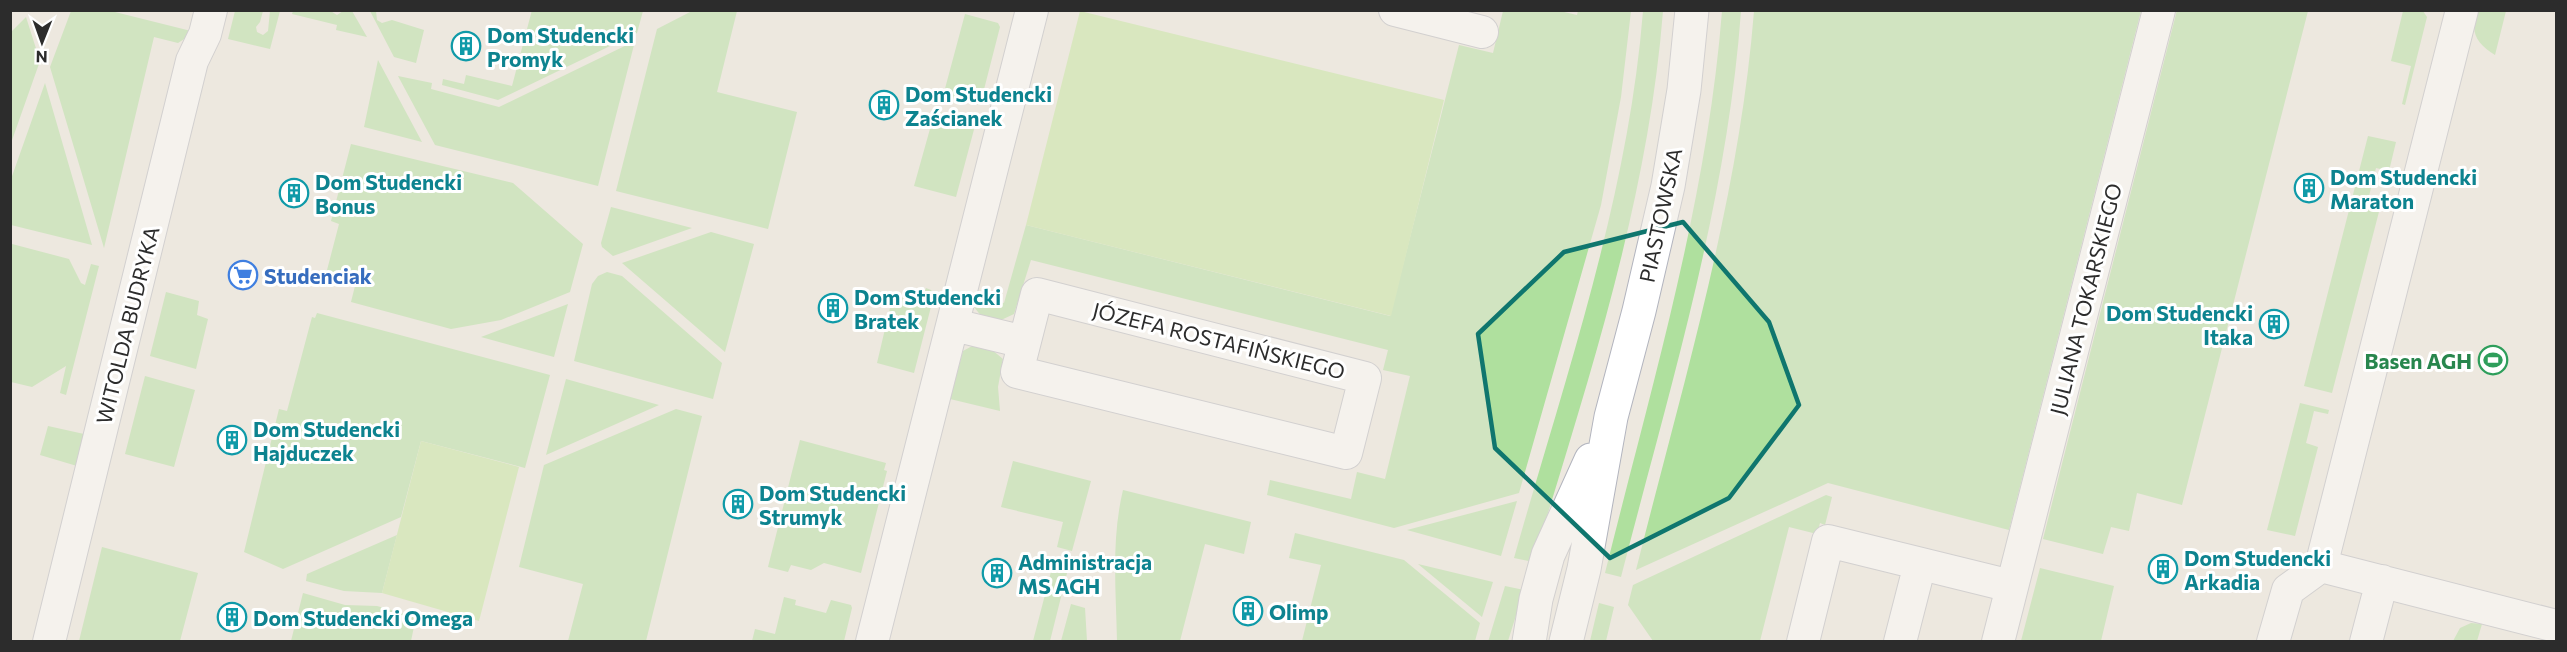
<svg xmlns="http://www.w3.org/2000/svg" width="2567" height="652" viewBox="0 0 2567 652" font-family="Commissioner,sans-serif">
  <rect width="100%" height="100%" fill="#ede8df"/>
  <path fill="#afe09e" d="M329,10L337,15L343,11H352L367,37L336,30L337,25L292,14L293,11Z
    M532,10L643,11L637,33L498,100L442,85L443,79L464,84L466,75L512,86Z
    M2177,10L2308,11L2182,505L2137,493L2129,531L2111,527L2103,554L2043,539Z
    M71,11H111L195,32L178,43L154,37L104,248L50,67Z
    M235,11H263L260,22L256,27L257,32L263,35L268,31L270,11H280L270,49L228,39Z
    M370,11H376L377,20L382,23L392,20L424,30L416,63L394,57Z
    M692,11H737L717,92L797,112L768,229L616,191L657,29Z
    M1503,11H1560L1577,15L1578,11H1631L1621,97L1601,205L1519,493L1394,528L1267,495L1270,480L1351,499L1357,472L1385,479L1410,376L1383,370L1388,350L1031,260L1014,314L999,321L982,317L974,307L977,297L1004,303L1026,225L1390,316L1459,45L1493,53Z
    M1643,11H1663C1648,201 1588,381 1533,562L1514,558C1565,377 1628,199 1643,11Z
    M1722,11H1741C1727,204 1669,390 1621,577L1605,573C1651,387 1707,202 1722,11Z
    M1754,11H2141L2009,530L1828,483L1636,570C1682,386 1739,201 1754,11Z
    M2403,11H2423L2427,17L2405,105L2402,104L2411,66L2391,61Z
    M2479,11H2506L2495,55C2477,44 2468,31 2479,11Z
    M965,14L998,23L1000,27L980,105L943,96Z
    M26,17L40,61L11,143V32Z
    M635,41L598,186L435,145L398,76L432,83L431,89L499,107Z
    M378,60L422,142L364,127Z
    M45,83L92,245L11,225V179Z
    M935,111L976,122L956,197L914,186Z
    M2368,136L2396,142L2389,171L2376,168L2368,200L2381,204L2332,393L2304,386Z
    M351,144L513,183L583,244L570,292L501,320L451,329L351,302L356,282L326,274L339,224L331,221Z
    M611,207L692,228L613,256L602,247L601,243Z
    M711,232L754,244L725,352L622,263Z
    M12,244L69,259L81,283L85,285L91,264L99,266L66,395L60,393L66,366L32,387L11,382Z
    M607,272L622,276L722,363L713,399L574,361L592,284L598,276Z
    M926,288L931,290L934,295L914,373L877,363L893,295L921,302Z
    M166,292L199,301L197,315L208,319L196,369L150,356Z
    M568,304L554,357L481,337Z
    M317,313L550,375L525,468L421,441L401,517L283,569L244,552L279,409L287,411L312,317L315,318Z
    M974,345L991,349L1003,359L998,387L1000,411L950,399L963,351Z
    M145,376L195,390L174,467L125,454Z
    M566,379L659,405L546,455Z
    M2300,403L2329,410L2328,414L2314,411L2306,443L2318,447L2295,536L2267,530Z
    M676,409L702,416L646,641H568L583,584L519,567L544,465Z
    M48,426L84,434L77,466L40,455Z
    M800,440L886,463L884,470L887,471L861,573L824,563L811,570L791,565L788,572L768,567Z
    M1013,461L1091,481L1072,551L1057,547L1063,522L1001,507Z
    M1123,490L1251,522L1244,554L1205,544L1180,641H1117C1116,590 1111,540 1123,490Z
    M1826,495L1832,497L1825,525L1820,523L1817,534L1789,527L1760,641H1653L1628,605L1633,585Z
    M1517,501L1501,556L1407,530Z
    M1295,533L1404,560L1480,623L1475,641H1302L1321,565L1289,558Z
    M397,535L382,593L344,591L306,581L307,574Z
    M102,547L198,573L180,641H79Z
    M1054,560L1069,565L1050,641H1033Z
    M1418,564L1493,582L1482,617Z
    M2040,568L2114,586L2101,641H2021Z
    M1505,586L1524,590L1508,641L1488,642Z
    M303,593L345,605L377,606L416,617L411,641H291Z
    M784,597L796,600L795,605L826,613L831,600L851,605L852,608L844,641H752L755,629L775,634Z
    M1599,603L1614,607L1606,641H1590Z
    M1071,604L1085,608L1087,641H1061Z
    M2471,623L2482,624L2477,641H2453L2460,628Z"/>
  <path fill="#c0e79a" d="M1080,11L1444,100L1391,316L1026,225Z
    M421,441L519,467L479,621L382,593Z"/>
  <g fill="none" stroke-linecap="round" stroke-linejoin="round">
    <g stroke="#b2b4be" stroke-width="34">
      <path id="minor" d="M1395,10L1482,32
        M1037,294L1365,378L1346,453L1017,372Z
        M954,325L1024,342
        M2321,566L2556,626
        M49,642L192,61L205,34L211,10
        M872,642L1032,10
        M1803,642L1828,541L2011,586
        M1900,642L1920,564
        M1998,642L2159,10
        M2273,642L2288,590L2321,566L2462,10
        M2366,642L2382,581"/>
    </g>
    <g stroke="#b2b4be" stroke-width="35">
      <path id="tertiary" d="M1529,642L1536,599L1548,555L1591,460
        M1566,642L1584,569L1611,417L1639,311L1668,186L1684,90L1692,10"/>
    </g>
    <use href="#minor" stroke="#fff" stroke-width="32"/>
    <use href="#tertiary" stroke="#fff" stroke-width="33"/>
  </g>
  <path d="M0 0H2567V652H0ZM1683,222L1769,322L1799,405L1729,498L1610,558L1495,448L1478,334L1564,252Z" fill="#ede8df" fill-opacity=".55" fill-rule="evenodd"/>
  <path fill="none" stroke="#0f766e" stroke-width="4.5" stroke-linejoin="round" d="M1683,222L1769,322L1799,405L1729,498L1610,558L1495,448L1478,334L1564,252Z"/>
  <defs>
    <g id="building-ring" transform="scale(1.5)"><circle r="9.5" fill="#fff" stroke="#0f9aa8" stroke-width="1.5"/><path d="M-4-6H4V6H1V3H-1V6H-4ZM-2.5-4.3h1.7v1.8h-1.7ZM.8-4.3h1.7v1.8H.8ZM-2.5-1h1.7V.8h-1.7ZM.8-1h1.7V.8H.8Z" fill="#0f9aa8"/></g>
    <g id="supermarket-ring" transform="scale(1.5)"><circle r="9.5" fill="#fff" stroke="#3f7fe0" stroke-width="1.5"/><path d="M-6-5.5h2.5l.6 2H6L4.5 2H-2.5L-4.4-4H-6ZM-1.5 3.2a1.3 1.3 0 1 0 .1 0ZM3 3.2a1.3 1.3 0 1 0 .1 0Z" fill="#3f7fe0"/></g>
    <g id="stadium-ring" transform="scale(1.5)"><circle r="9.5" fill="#fff" stroke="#2e9e5b" stroke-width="1.5"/><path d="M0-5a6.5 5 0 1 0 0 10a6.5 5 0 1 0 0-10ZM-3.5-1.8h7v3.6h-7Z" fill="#2e9e5b"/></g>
  </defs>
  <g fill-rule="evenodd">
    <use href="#building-ring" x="466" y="46"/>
    <use href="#building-ring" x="884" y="105"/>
    <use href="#building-ring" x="2309" y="188"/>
    <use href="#building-ring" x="294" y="193"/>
    <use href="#supermarket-ring" x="243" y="275"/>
    <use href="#building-ring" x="833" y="308"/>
    <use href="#building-ring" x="2274" y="324"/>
    <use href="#stadium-ring" x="2493" y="360"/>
    <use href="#building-ring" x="232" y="440"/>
    <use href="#building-ring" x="738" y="504"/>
    <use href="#building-ring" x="2163" y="569"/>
    <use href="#building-ring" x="997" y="573"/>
    <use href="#building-ring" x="1248" y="611"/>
    <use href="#building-ring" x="232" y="617"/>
  </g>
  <g text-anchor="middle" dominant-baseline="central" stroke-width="6" stroke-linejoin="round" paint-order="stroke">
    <g font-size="21" font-weight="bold" fill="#0d838f" stroke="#fff" text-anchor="start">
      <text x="487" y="34">Dom Studencki<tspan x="487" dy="24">Promyk</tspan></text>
      <text x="905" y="93">Dom Studencki<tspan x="905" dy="24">Zaścianek</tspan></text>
      <text x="2330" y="176">Dom Studencki<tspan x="2330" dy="24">Maraton</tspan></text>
      <text x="315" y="181">Dom Studencki<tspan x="315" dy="24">Bonus</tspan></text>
      <text x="854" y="296">Dom Studencki<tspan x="854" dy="24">Bratek</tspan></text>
      <text x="2253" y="312" text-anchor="end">Dom Studencki<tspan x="2253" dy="24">Itaka</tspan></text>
      <text x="253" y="428">Dom Studencki<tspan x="253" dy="24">Hajduczek</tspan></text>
      <text x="759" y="492">Dom Studencki<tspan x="759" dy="24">Strumyk</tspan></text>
      <text x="2184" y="557">Dom Studencki<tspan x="2184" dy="24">Arkadia</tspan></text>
      <text x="1018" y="561">Administracja<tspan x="1018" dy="24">MS AGH</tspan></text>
      <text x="1269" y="611">Olimp</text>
      <text x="253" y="617">Dom Studencki Omega</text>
    </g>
    <g font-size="21" fill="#2c2c2c" stroke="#fff">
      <text transform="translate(1660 215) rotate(-78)">PIASTOWSKA</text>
      <text transform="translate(2085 299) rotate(-76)">JULIANA TOKARSKIEGO</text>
      <text transform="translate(127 325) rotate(-76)">WITOLDA BUDRYKA</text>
      <text transform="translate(1219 340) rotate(14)">JÓZEFA ROSTAFIŃSKIEGO</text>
    </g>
    <g font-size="21" font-weight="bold" fill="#366cbe" stroke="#fff" text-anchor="start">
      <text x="264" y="275">Studenciak</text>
    </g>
    <g font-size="21" font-weight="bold" fill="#27864d" stroke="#fff" text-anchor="end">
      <text x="2472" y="360">Basen AGH</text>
    </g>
  </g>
  <rect width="2567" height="652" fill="none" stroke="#2c2c2c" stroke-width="24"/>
  <g transform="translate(42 42) rotate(181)" stroke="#ffffff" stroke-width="4.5" paint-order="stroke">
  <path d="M0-4.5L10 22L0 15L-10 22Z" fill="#2c2c2c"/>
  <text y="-9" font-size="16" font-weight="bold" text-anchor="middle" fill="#2c2c2c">N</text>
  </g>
</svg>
